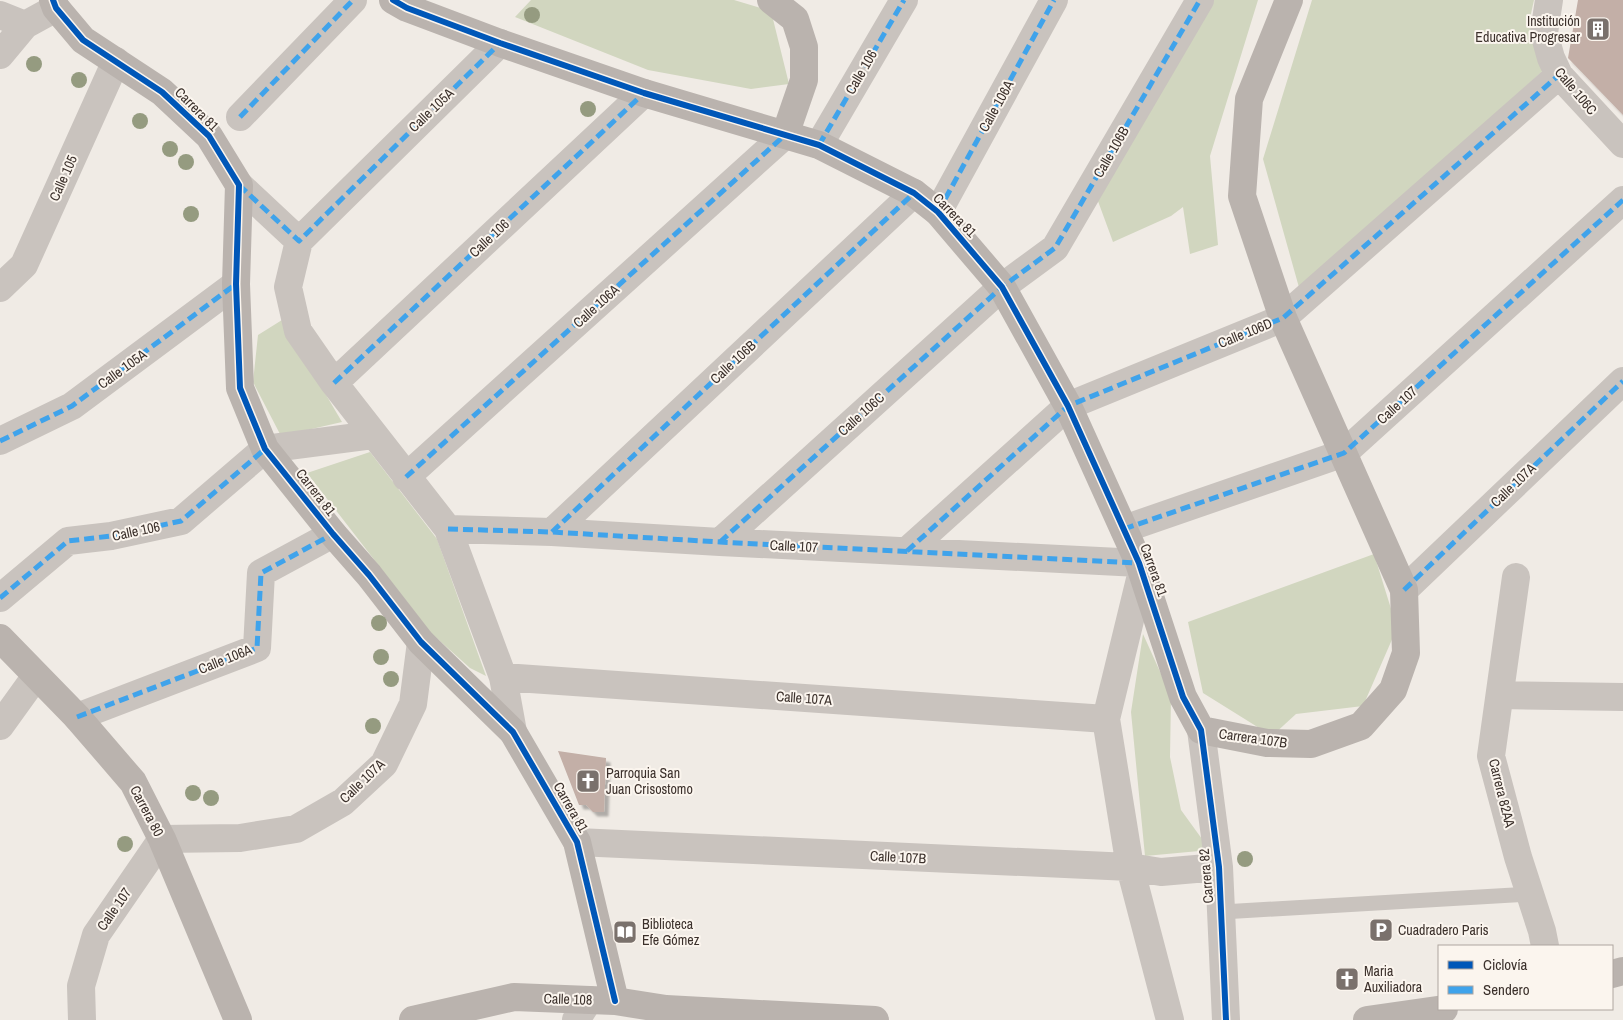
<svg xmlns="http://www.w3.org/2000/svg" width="1623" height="1020" viewBox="0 0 1623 1020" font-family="'Archivo Narrow',sans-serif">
  <defs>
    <filter id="shadow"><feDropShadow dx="4.5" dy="4.5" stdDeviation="1" flood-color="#0004"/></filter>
  </defs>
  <rect width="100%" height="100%" fill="#f0ebe5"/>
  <path fill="#d1d6bf" d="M531,0H734L771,11L789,84L751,89L648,70L515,17Z
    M1212,0H1258L1210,156L1218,245L1190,254L1183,207L1171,216L1113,242L1095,193Z
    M1312,0H1534L1530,18L1546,68L1300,291L1263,159Z
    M282,320L342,422L281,436L253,382L258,335Z
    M370,452L437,539L486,676L470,668L431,633L307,473Z
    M1374,554L1397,628L1363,706L1296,714L1272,736L1203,693L1188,622Z
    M1143,634L1171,696L1170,757L1181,810L1210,850L1145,856L1131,712Z"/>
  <path fill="#c3afa7" filter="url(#shadow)" d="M1578,0H1623V115L1568,58Z
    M558,751L606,758L604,812H593L586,805H579Z"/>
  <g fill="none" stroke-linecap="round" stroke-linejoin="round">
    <path stroke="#c9c3be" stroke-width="15" d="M1222,912L1530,894"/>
    <path stroke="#c9c3be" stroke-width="28" d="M1549,0L1544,33L1551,58L1559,75L1623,144
      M0,15L25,25
      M0,55L25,25L56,8
      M240,117L353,0
      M819,145L904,0
      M239,185L299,241
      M938,212L1054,0
      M299,241L288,287L298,331L334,383L448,529L503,677L513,732
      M299,241L500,43
      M0,288L24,265L116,61
      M334,383L644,93
      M0,441L72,406L236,284
      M406,477L785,135
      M448,529L552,532L720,542L1139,563
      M1124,529L1344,453L1623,200
      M552,532L914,193
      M720,542L1002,287L1055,248L1200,0
      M907,551L1068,406L1283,318L1559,75
      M1142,571L1106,719L1130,867L1170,1020
      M1516,577L1491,756L1518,857L1542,931L1545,946
      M1404,590L1623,381
      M0,598L68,541L111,536L181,521L265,449L373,435
      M503,677L1106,719
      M1500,695L1623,697
      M77,717L257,648L261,573L333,534
      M0,726L36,676
      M1201,730L1219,867L1226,1020
      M577,842L1130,867L1161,872L1219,867
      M82,1020L81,986L96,935L162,839L240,838L296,829L343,802L384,764L413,704L421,642
      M576,1020L589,1000"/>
    <path stroke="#bab3ae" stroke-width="28" d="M53,0L56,8L83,40L162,92L209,136L239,185L236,284L240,388L265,449L333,534L369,575L421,642L513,732L577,842L615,1001
      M393,0L407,8L500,43L644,93L819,145L914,193L938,212L1002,287L1068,406L1139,563L1183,697L1201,730L1267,743L1311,744L1361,726L1393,690L1406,653L1404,590L1283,318L1242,196L1249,99L1289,0
      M771,0L795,19L804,47V80L785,135
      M0,638L77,717L133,782L162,839L238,1020
      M1612,974L1623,971
      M413,1020L514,997L615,1001L666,1009L875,1020
      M1367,1020L1444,1009"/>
    <path stroke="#3fa3eb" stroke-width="5" stroke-dasharray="10 5" stroke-linecap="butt" d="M240,117L353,0
      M819,145L904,0
      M239,185L299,241L500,43
      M938,212L1054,0
      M334,383L644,93
      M0,441L72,406L236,284
      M406,477L785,135
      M448,529L552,532L720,542L1139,563
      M1124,529L1344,453L1623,200
      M552,532L914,193
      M720,542L1002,287L1055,248L1200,0
      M907,551L1068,406L1283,318L1559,75
      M1404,590L1623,381
      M0,598L68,541L111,536L181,521L265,449
      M77,717L257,648L261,573L333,534"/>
    <g stroke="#fbf5ee" stroke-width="9">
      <path id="cycleway" d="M53,0L56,8L83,40L162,92L209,136L239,185L236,284L240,388L265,449L333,534L369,575L421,642L513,732L577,842L615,1001
        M393,0L407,8L500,43L644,93L819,145L914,193L938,212L1002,287L1068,406L1139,563L1183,697L1201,730L1219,867L1226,1020"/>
    </g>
    <use href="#cycleway" stroke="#0057b8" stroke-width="6"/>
  </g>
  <g fill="#959b80">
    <circle cx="532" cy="15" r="8"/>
    <circle cx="34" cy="64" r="8"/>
    <circle cx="79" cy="80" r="8"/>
    <circle cx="588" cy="109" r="8"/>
    <circle cx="140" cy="121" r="8"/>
    <circle cx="170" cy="149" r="8"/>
    <circle cx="186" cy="162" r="8"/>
    <circle cx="191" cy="214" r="8"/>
    <circle cx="379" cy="623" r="8"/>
    <circle cx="381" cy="657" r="8"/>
    <circle cx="391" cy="679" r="8"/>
    <circle cx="373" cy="726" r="8"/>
    <circle cx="193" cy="793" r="8"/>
    <circle cx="211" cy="798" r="8"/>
    <circle cx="125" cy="844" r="8"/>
    <circle cx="1245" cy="859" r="8"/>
  </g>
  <defs>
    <g id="building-square" transform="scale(1.25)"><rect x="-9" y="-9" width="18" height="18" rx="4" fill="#7a716c" stroke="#fbf5ee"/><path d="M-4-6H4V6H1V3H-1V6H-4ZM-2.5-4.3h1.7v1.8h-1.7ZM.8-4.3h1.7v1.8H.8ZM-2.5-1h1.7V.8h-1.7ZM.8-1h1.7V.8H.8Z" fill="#fff"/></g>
    <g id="church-square" transform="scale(1.25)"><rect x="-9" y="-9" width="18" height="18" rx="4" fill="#7a716c" stroke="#fbf5ee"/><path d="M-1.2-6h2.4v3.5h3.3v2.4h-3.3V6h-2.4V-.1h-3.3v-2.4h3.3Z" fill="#fff"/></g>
    <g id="parking-square" transform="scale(1.25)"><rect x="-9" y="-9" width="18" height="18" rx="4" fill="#7a716c" stroke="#fbf5ee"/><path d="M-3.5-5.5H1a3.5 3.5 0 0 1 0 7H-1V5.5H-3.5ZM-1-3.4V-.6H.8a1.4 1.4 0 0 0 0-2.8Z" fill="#fff"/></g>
    <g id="library-square" transform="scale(1.25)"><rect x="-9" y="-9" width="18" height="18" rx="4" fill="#7a716c" stroke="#fbf5ee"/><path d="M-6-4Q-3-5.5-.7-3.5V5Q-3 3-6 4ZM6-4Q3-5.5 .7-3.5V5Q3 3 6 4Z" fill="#fff"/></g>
  </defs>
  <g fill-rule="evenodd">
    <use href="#building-square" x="1598" y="29"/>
    <use href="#church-square" x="588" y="781"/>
    <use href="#parking-square" x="1381" y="930"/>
    <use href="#library-square" x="625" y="932"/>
    <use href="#church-square" x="1347" y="979"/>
  </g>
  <g text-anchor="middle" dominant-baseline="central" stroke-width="4" stroke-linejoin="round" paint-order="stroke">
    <g font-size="14" fill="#3b302b" stroke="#fbf5ee" text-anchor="start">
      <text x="1580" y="21" text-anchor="end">Institución<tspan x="1580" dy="16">Educativa Progresar</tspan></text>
      <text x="606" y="773">Parroquia San<tspan x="606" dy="16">Juan Crisostomo</tspan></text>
      <text x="642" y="924">Biblioteca<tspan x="642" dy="16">Efe Gómez</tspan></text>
      <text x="1398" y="930">Cuadradero Paris</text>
      <text x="1364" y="971">Maria<tspan x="1364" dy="16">Auxiliadora</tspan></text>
    </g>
    <g font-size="14" fill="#3b302b" stroke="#fbf5ee">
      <text transform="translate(861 72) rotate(-60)">Calle 106</text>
      <text transform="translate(1576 91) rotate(50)">Calle 106C</text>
      <text transform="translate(996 106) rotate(-61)">Calle 106A</text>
      <text transform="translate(197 109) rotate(45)">Carrera 81</text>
      <text transform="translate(431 110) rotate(-44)">Calle 105A</text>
      <text transform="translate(1111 152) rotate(-60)">Calle 106B</text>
      <text transform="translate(63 178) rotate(-66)">Calle 105</text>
      <text transform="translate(955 215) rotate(46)">Carrera 81</text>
      <text transform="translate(489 238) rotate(-43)">Calle 106</text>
      <text transform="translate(596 306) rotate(-42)">Calle 106A</text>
      <text transform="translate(1245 333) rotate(-22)">Calle 106D</text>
      <text transform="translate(733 362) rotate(-43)">Calle 106B</text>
      <text transform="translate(122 369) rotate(-36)">Calle 105A</text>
      <text transform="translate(1397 405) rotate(-42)">Calle 107</text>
      <text transform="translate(861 414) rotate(-42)">Calle 106C</text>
      <text transform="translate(1513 485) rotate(-44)">Calle 107A</text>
      <text transform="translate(316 492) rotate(52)">Carrera 81</text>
      <text transform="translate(136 531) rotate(-12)">Calle 106</text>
      <text transform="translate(794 546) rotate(3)">Calle 107</text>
      <text transform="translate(1154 570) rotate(70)">Carrera 81</text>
      <text transform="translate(225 659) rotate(-22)">Calle 106A</text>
      <text transform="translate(804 698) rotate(4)">Calle 107A</text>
      <text transform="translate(1253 738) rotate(8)">Carrera 107B</text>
      <text transform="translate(362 781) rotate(-44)">Calle 107A</text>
      <text transform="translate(1502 793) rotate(76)">Carrera 82AA</text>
      <text transform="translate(571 807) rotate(60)">Carrera 81</text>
      <text transform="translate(147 811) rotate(62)">Carrera 80</text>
      <text transform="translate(898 857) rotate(3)">Calle 107B</text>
      <text transform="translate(1206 876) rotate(-95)">Carrera 82</text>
      <text transform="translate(114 909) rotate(-55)">Calle 107</text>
      <text transform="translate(568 999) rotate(2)">Calle 108</text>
    </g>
  </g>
  <rect x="1438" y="945" width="175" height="65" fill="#fbf5ee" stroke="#aea6a0"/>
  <rect x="1448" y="961" width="25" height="8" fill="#0057b8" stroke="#aea6a0"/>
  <text x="1483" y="970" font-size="15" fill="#3b302b">Ciclovía</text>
  <rect x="1448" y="986" width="25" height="8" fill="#3fa3eb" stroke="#aea6a0"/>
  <text x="1483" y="995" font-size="15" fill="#3b302b">Sendero</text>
</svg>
